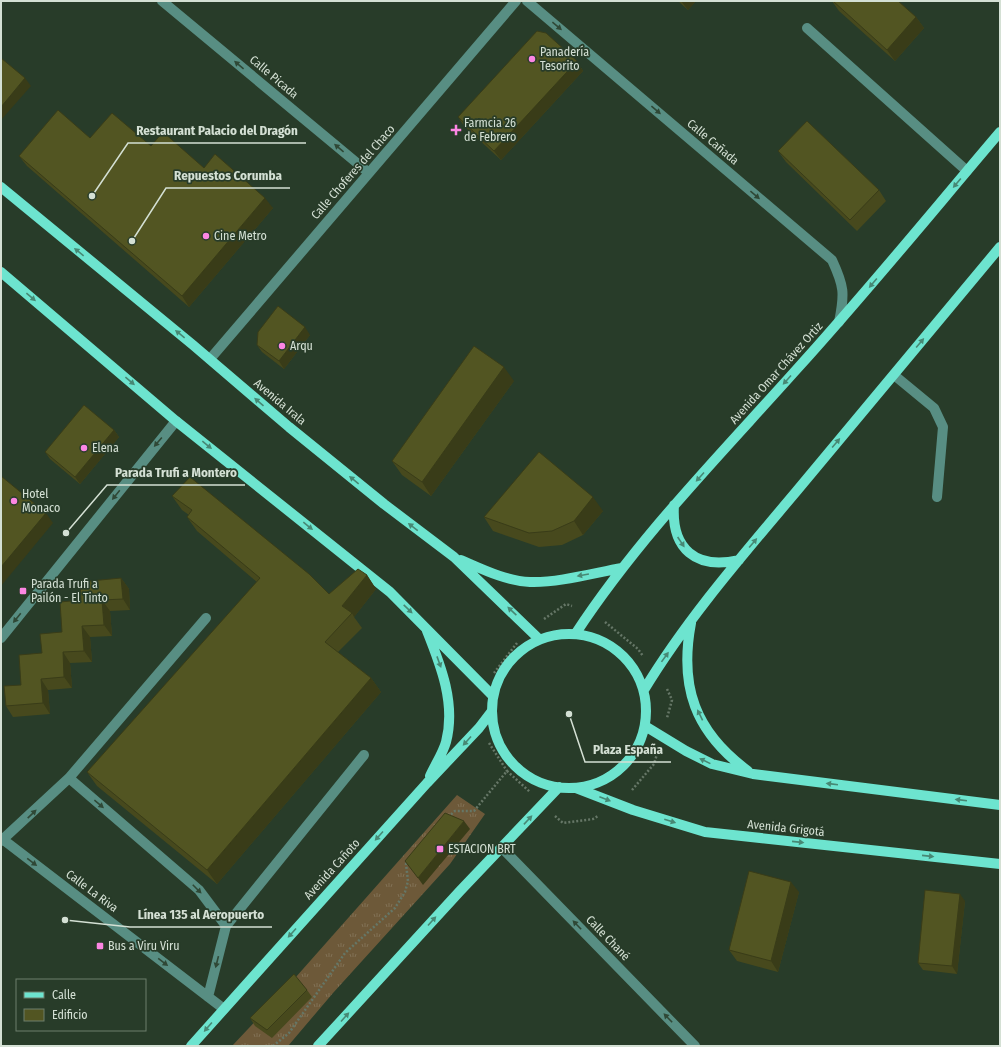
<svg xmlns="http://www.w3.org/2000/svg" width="1001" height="1047" viewBox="0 0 1001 1047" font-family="'Fira Sans Condensed',sans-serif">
  <defs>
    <pattern id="grass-tufts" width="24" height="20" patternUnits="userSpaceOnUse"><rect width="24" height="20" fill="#6d5939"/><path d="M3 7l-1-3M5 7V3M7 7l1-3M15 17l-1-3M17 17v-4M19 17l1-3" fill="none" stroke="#817155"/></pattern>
  </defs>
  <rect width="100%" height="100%" fill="#283c29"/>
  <path fill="url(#grass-tufts)" d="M457,795L485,814L450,864L333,993L288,1046H232L280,995Z"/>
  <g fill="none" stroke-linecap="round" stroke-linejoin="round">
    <path stroke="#667767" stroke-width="2.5" stroke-dasharray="2 2" stroke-linecap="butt" d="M544,619L566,604L572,606
      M605,622L638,649L643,656
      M494,673L517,643
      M667,689L672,700L667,718
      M489,743L507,771
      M632,790L654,764L657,754
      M555,816L563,823L593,819L598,816
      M448,817L455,811H474L507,771L530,792
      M273,1046L289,1033L345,953L395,908L405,892L408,881L406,864L408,860"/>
    <path stroke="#588e83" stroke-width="10" d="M162,1L369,173
      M527,1L832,260C844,286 845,293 839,322
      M807,28L967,171
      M210,359L516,1
      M894,375L934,408L943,427L937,497
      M1,638L176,421
      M69,778L199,890L226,926
      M1,838L224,1009
      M1,841L69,778L206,618
      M502,848L695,1046
      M208,997L226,926L364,755"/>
    <path stroke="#6de4cf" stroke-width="10" d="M1,187L193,345L289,427L384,504L454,557L539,639
      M1,272L176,421L390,592L493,696
      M674,505C671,549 696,570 739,560
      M461,560C482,569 506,581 530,582C558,583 594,573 622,568
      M691,623C679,687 695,732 748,771
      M427,631C441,666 456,704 446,742C443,753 435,765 430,776
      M576,633C639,537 720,455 796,370C866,293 932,212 1000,132
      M492 711a77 77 0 1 1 154 0a77 77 0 1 1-154 0Z
      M644,690C687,619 742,556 795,493C863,411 932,329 1000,247
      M645,726L686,751L712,764L753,774L1000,805
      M576,788L633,810L705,832L1000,864
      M191,1046L427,783L479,728L492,711
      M318,1046L460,891L559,787"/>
  </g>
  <path fill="#47491d" d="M678,1H696L688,10Z
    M832,1H898L916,17L924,28L895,61L839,11Z
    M577,61L583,71L501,160L464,126L458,117Z
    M90,138L151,146L204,168L273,208L189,307L27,166L19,156Z
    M778,151L879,190L886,201L857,231L786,162Z
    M310,335L284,369L262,352L257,345Z
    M514,381L431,496L402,475L392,461Z
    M114,430L119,437L80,484L50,459L45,452Z
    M172,496L329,594L367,575L376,589L354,617L362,628L338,652L371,678L381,692L217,884L97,786L87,772L257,582L197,531L187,517L189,515L182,510Z
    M603,511L583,535L562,545L539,547L493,531L484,517Z
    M121,578L129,589L130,610L110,611L112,636L90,637L92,662L70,663L72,688L48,690L50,714L13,717L6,706L21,685L42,653L62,632L81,600Z
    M799,892L778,972L737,961L729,950Z
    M965,901L957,974L923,970L918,963Z
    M307,990L312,997L272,1038L255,1026L250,1018Z"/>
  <path fill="#393c18" d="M681,1H696L688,10Z
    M916,17L924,28L895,61L887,50Z
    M577,61L583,71L501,160L494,151Z
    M25,78L31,86L1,120V107Z
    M265,198L273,208L189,307L182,296Z
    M305,327L310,335L284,369L279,361Z
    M504,367L514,381L431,496L422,482Z
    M114,430L119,437L80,484L75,477Z
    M593,497L603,511L583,535L574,521Z
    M46,513L53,523L1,586V567Z
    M367,575L376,589L354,617L352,613L342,606Z
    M121,578L129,589L130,610L123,599Z
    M102,600L110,611L112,636L104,625Z
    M82,626L90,637L92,662L84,651Z
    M63,652L70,663L72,688L64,677Z
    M371,678L381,692L217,884L207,870Z
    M41,679L48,690L50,714L43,703Z
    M464,821L470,829L423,885L418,878Z
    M791,882L799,892L778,972L771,961Z
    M960,894L965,901L957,974L952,966Z"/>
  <path fill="#525522" stroke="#393c18" d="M833,1H898L916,17L887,50Z
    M537,31L546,33L577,61L494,151L458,117Z
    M1,58L25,78L1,107Z
    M58,110L90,138L112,113L151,146L163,132L204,168L215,154L265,198L182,296L19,156Z
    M807,121L879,190L850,220L778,151Z
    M278,306L305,327L279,361L257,345L258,332Z
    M474,346L504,367L422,482L392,461Z
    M84,405L114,430L75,477L45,452Z
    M539,452L593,497L574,521L552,531L529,533L484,517Z
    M1,476L46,513L1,567Z
    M190,477L309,574L329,594L358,569L367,575L342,606L352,613L325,642L371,678L207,870L87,772L260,578L187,517L192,510L172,496Z
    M121,578L123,599L102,600L104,625L82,626L84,651L63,652L64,677L41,679L43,703L6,706L4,686L21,685L19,655L42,653L40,634L62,632L60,602L81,600L80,582Z
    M445,813L464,821L418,878L405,861Z
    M749,871L791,882L771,961L729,950Z
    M925,890L960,894L952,966L918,963Z
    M294,974L307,990L267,1030L250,1018Z"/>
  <defs><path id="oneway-solid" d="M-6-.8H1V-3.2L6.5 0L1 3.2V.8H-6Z"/></defs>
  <g fill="#2f4836">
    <use href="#oneway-solid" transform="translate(557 26) rotate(40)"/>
    <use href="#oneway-solid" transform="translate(239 65) rotate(-140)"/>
    <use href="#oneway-solid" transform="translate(656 110) rotate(40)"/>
    <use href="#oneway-solid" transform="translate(339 148) rotate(-140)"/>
    <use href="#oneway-solid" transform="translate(755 195) rotate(40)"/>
    <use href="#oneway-solid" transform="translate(158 442) rotate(130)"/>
    <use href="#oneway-solid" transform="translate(116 495) rotate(129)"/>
    <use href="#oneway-solid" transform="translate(17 618) rotate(129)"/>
    <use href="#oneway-solid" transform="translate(99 804) rotate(40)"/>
    <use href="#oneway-solid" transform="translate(32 814) rotate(-44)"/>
    <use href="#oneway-solid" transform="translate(32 862) rotate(37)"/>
    <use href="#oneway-solid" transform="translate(197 889) rotate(45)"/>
    <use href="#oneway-solid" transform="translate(577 925) rotate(-134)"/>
    <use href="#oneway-solid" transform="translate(163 962) rotate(37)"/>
    <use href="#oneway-solid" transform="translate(217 962) rotate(104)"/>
    <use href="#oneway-solid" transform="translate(668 1018) rotate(-134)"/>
  </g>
  <g fill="#478874">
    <use href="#oneway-solid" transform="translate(957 183) rotate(130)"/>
    <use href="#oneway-solid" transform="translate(79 252) rotate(-141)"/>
    <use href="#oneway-solid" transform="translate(873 283) rotate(130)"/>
    <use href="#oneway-solid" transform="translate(31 297) rotate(40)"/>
    <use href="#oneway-solid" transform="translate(180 334) rotate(-141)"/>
    <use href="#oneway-solid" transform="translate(920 343) rotate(-50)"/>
    <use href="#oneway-solid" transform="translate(787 380) rotate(132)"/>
    <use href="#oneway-solid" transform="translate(130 381) rotate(40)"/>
    <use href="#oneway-solid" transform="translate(259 402) rotate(-139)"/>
    <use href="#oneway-solid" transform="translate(836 443) rotate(-50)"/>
    <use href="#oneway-solid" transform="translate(207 445) rotate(39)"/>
    <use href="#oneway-solid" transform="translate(700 477) rotate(132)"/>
    <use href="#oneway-solid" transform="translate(354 480) rotate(-141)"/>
    <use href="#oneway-solid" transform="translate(308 526) rotate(39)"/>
    <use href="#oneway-solid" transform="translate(413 527) rotate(-143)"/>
    <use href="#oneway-solid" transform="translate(681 542) rotate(56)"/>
    <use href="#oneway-solid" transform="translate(753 543) rotate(-50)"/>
    <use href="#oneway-solid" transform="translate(583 575) rotate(170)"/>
    <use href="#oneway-solid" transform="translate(408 609) rotate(44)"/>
    <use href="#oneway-solid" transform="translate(512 611) rotate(-137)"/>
    <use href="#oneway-solid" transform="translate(665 657) rotate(-54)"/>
    <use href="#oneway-solid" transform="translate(439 662) rotate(70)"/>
    <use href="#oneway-solid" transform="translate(700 715) rotate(-116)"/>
    <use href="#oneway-solid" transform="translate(467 741) rotate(132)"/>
    <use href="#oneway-solid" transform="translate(705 761) rotate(-154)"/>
    <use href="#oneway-solid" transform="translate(832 784) rotate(-173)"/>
    <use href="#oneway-solid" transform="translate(605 799) rotate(21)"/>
    <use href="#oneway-solid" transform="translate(961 800) rotate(-173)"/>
    <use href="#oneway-solid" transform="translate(528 820) rotate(-47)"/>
    <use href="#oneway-solid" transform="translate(670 821) rotate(17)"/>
    <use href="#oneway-solid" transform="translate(379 836) rotate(132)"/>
    <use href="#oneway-solid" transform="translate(798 842) rotate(6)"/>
    <use href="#oneway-solid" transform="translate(928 856) rotate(6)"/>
    <use href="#oneway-solid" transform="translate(432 921) rotate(-48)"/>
    <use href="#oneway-solid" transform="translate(292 933) rotate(132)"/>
    <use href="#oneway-solid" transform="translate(345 1017) rotate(-48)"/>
    <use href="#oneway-solid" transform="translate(208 1027) rotate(131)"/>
  </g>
  <g fill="#fc86e3" stroke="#283c29" stroke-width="1.5">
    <circle cx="532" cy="59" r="4"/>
    <path d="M454 124h4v4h4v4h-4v4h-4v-4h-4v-4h4z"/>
    <circle cx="206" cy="236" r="4"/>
    <circle cx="282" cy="346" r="4"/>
    <circle cx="84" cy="448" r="4"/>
    <circle cx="14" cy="501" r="4"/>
    <rect x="19" y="587" width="8" height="8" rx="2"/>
    <rect x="436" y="845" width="8" height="8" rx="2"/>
    <rect x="96" y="942" width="8" height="8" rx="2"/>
  </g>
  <g text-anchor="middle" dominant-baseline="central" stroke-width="3.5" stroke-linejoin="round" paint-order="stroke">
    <g font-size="12" fill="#d4e0d4" stroke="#283c29" text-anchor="start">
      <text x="540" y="52">Panadería<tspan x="540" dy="14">Tesorito</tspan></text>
      <text x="464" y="123">Farmcia 26<tspan x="464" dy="14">de Febrero</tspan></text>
      <text x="214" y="236">Cine Metro</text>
      <text x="290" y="346">Arqu</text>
      <text x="92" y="448">Elena</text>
      <text x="22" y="494">Hotel<tspan x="22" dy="14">Monaco</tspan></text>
      <text x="31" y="584">Parada Trufi a<tspan x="31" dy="14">Pailón - El Tinto</tspan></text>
      <text x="448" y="849">ESTACION BRT</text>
      <text x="108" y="946">Bus a Viru Viru</text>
    </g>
    <g font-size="12" fill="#d4e0d4" stroke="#283c29">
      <text transform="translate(274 77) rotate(40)">Calle Picada</text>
      <text transform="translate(713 142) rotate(40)">Calle Cañada</text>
      <text transform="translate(353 172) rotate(-49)">Calle Choferes del Chaco</text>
      <text transform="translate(776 373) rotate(-48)">Avenida Omar Chávez Ortiz</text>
      <text transform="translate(280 402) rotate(40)">Avenida Irala</text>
      <text transform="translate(786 828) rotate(6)">Avenida Grigotá</text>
      <text transform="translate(332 869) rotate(-48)">Avenida Cañoto</text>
      <text transform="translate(92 891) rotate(37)">Calle La Riva</text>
      <text transform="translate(608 938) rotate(46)">Calle Chané</text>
    </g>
  </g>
  <path fill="none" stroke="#d4e0d4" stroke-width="1.5" d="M92 196L128 143H306M132 241L166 188H290M66 533L107 485H245M569 714L585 762H671M65 920L130 927H272"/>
  <g fill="#d4e0d4" stroke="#283c29" stroke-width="1.5">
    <circle cx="92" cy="196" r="4"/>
    <circle cx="132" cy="241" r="4"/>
    <circle cx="66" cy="533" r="4"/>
    <circle cx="569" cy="714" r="4"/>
    <circle cx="65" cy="920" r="4"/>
  </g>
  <g font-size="13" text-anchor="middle" font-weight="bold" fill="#d4e0d4" stroke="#283c29" stroke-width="3.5" stroke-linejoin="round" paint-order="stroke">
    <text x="217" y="135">Restaurant Palacio del Dragón</text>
    <text x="228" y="180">Repuestos Corumba</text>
    <text x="176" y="477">Parada Trufi a Montero</text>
    <text x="628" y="754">Plaza España</text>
    <text x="201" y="919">Línea 135 al Aeropuerto</text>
  </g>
  <rect width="1001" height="1047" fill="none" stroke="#d4e0d4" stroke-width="4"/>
  <rect x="16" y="979" width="130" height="52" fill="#283c29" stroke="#6d7e6d"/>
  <rect x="24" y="992" width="20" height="6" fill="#6de4cf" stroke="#6d7e6d"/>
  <text x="52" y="999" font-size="12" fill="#d4e0d4">Calle</text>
  <rect x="24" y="1009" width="20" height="12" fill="#525522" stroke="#6d7e6d"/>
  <text x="52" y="1019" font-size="12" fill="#d4e0d4">Edificio</text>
</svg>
